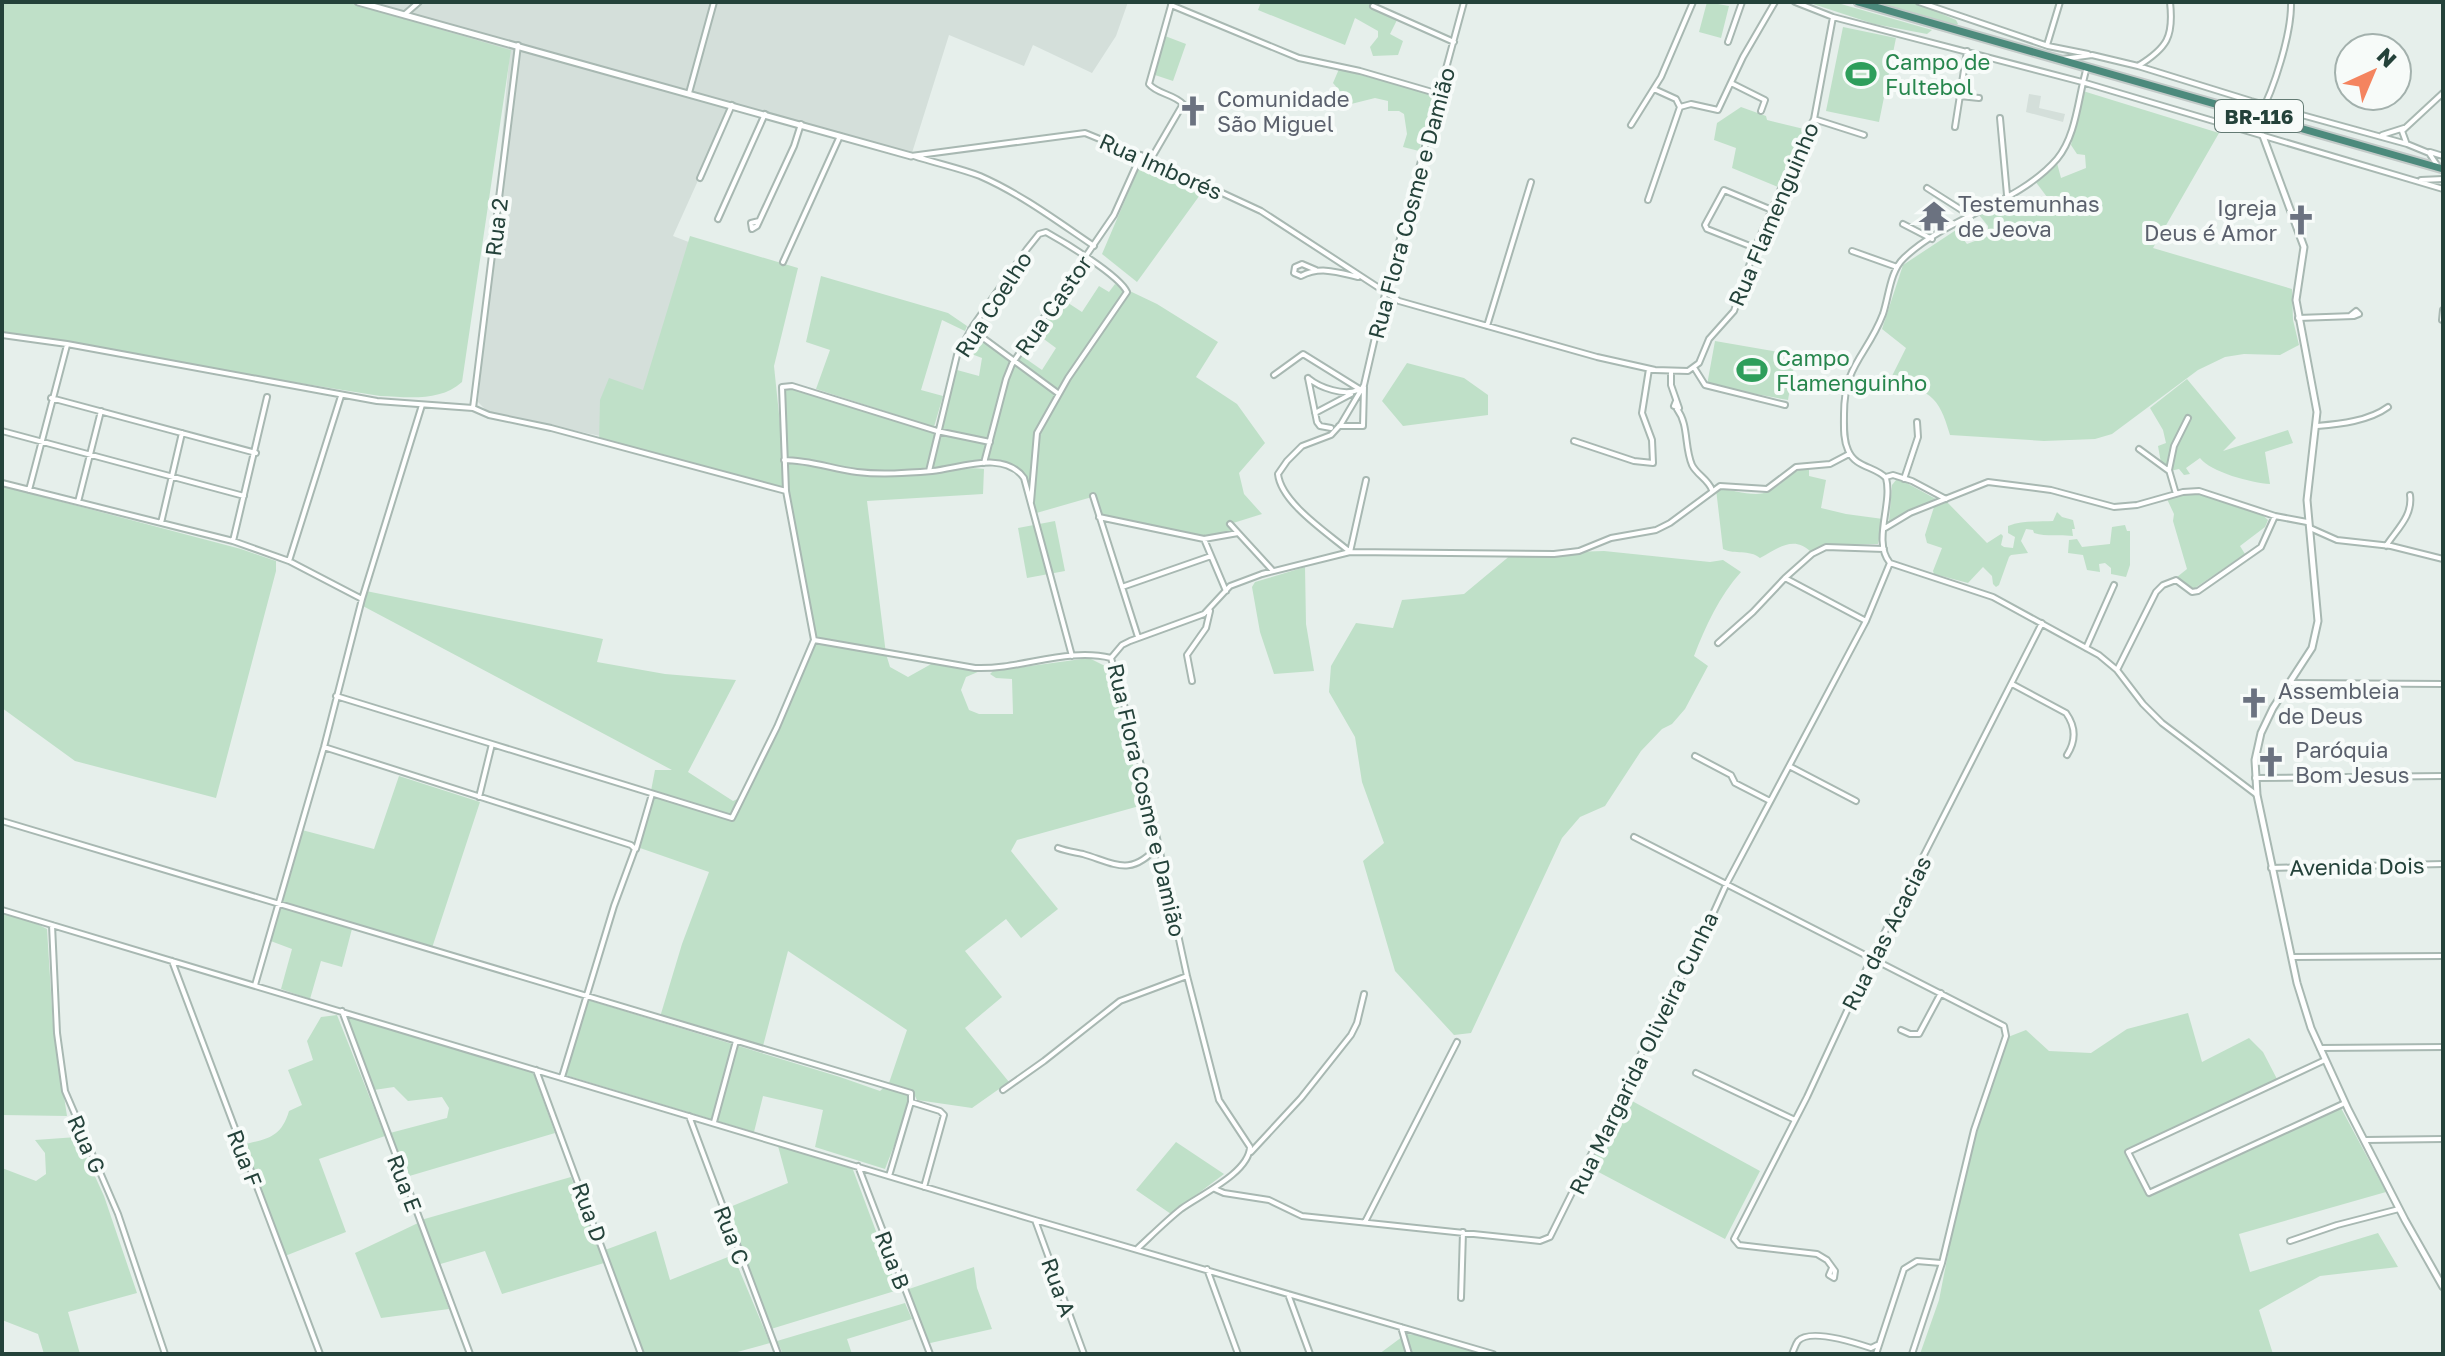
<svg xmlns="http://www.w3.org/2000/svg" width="2445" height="1356" viewBox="0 0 2445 1356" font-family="'Golos Text',sans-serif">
  <rect width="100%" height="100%" fill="#e6efeb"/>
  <path fill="#d4dfda" d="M332,2H1128L1116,36L1092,73L1033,45L1024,66L949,35L911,156L732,105L673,236L699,246L648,395L605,437L488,412L478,402L510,50Z
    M2029,94L2041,96L2039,108L2065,114L2063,122L2026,112Z"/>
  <path fill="#bfe0c8" d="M2,2H346L511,50L462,382C440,402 408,397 380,396L2,335Z
    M1261,2H1365L1398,18L1390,34L1403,41L1398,55L1373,56L1370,47L1378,37V31L1355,18L1345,45L1258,10Z
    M1707,2L1729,6L1721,38L1699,32Z
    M1807,2H1834L1932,30L1927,34L1874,24Z
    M1869,2H1914L1956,20L1958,24L1954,26Z
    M1843,27L1896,38L1879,122L1826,111Z
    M1165,36L1186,44L1173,81L1152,74Z
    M1339,69L1434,95L1419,151L1403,147L1407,134L1404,114L1399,111H1388V101L1375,98L1351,104L1333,83Z
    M2083,91L2219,133L2153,248L2292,289L2293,320L2299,345L2280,355L2244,354L2225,357L2198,370L2112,434L2095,439L2044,441L1950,435C1939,395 1928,388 1888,384L1906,348L1882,329L1903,265L1956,230L1967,244L1988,236V226L1979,215L2014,196L2030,212L2047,197L2035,181L2057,163L2061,178L2086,168L2085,155L2077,154L2071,145Z
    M1741,107L1766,116L1767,120L1808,130L1787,165L1778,187L1732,168L1736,148L1714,140L1717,123Z
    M1143,158L1205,188L1137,282L1102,254Z
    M690,236L798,268L774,366L785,472L789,461L784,460V385L937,431L957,370L979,376L982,358L961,350L971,329L1014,361L1019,354L1042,370L1056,348L1037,334L1062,299L1082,312L1099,286L1109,292L1115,284L1157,304L1218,342L1196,377L1237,404L1265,443L1239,473L1244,494L1262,514L1230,524L1238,533L1202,539L1099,517L1092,497L1033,514C1030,504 1029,485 1022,477C1001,451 959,464 930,468L929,471L869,473L798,461C842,473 883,476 928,474C947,473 966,466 984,469L983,494L867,501L886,654L890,667L908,677L933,663L980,671L966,677L961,690L969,710L979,714H1013L1012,679L996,678L990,674L993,671L1089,658L1105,666L1114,689L1143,805L1017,840L1011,851L1058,909L1021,938L1006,919L965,951L1002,997L965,1028L1009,1082L972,1108L917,1100L914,1094L885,1169L815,1147L823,1110L763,1096L754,1132L565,1075L585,999L840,1077L880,1091L889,1083L907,1030L788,951L763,1046L660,1017L682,944L709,872L640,848L655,770H672L361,605L366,591L603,639L597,662L665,674L736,680L688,772L733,801L744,796L815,644L786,491L662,454L599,442L600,400L609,378L643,390Z
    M821,276L948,313L967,326L965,331L942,320L921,390L943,396L934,427L816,389L830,350L806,342Z
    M1715,341L1796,355L1788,400L1707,385Z
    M1407,363L1464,378L1488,395V415L1403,426L1382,401Z
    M2187,379L2236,438L2223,451L2288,430L2293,443L2265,452L2270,484C2252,483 2210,472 2200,458L2186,468L2190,474L2184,475L2179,469L2170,471L2161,463L2158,446L2166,443L2163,430L2150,408Z
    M1809,467V476L1826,480L1821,508L1846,514L1883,519L1878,544L1834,545L1810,551C1793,535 1777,549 1760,558C1749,549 1735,555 1723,549L1716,489C1731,488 1755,499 1769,491C1784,484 1791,470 1809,467Z
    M1896,480H1901L1936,499L1935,501L1889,522L1892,485Z
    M2,486L241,549L276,561V571L216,798L75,761L2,708Z
    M2185,494C2204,493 2255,506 2268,520L2265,527L2240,546L2245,554L2192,590L2177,577L2187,569L2173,521L2174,514L2167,499Z
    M1947,502L1987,543L2001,534L2003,536L2001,545L2004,547L2013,548L2015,537L2008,533V526C2023,520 2037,522 2053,521L2057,512L2062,517L2073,520L2075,529H2072L2073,536C2059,534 2047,537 2034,533L2033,530L2026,529L2021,541L2028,553L2011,555L2009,557L1999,585L1996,587L1993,584L1992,576L1983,567L1968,583L1934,574L1933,571L1942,548L1927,543L1925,535L1934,507Z
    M1055,521L1065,571L1027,578L1018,528Z
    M2125,525L2127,531H2130V565L2126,577L2111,574V568L2105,563L2099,564L2100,572L2087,570L2083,555L2068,553L2069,540L2077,539L2082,547L2110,544L2112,527Z
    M1604,551L1710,562L1723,560L1741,572C1720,595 1705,627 1694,656L1708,666L1685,709L1672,724L1662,729L1641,751L1605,806L1580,817L1562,838L1471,1033L1454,1035L1395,971L1363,861L1384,843L1362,782L1355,737L1329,692L1331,666L1356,623L1393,628L1402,600L1464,594L1512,554Z
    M1305,567L1306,624L1314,671L1274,674L1260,632L1252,587L1255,582Z
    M399,776L480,802L432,948L353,925L342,967L321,961L310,999L281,989L292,949L268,940L302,830L374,849Z
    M2,906L47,929L53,1025L67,1116L2,1115Z
    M2188,1013L2202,1062L2249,1038L2263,1052L2277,1079L2126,1151L2148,1197L2341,1108L2386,1192L2239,1234L2250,1272L2378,1233L2398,1267L2320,1276L2259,1310L2273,1354H1920L1939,1300L1964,1173L1997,1065L2008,1037L2026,1030L2049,1051L2091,1053L2127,1029Z
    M337,1015L385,1136L319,1159L346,1232L285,1256L241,1145C267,1139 281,1138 289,1111L302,1105L288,1070L313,1060L307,1041L321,1017Z
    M346,1016L533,1072L555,1133L406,1177L390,1133L447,1118L449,1108L442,1097L408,1101L394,1087L374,1090Z
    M1623,1096L1760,1171L1725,1239L1589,1167Z
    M77,1137L104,1196L137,1293L68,1312L80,1354H44L38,1334L2,1320V1168L36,1181L46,1174L45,1153L35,1140Z
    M1176,1142L1224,1174L1171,1214L1136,1190Z
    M778,1146L852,1167L898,1290L771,1329L725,1209L788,1183Z
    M571,1177L604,1263L502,1294L485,1251L437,1265L421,1220Z
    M418,1223L449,1309L381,1318L355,1253Z
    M656,1231L670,1280L733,1255L770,1343L730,1354H642L605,1250Z
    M974,1267L977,1288L992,1329L926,1344L906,1290Z
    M905,1303L912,1319L847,1339L852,1354H783L777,1341Z
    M1406,1334L1419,1335L1483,1354H1379Z"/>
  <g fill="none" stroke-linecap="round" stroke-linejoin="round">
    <g stroke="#a8b8b2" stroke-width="8">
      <path id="minor" d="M1795,2L1833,17L2082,82L2443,189
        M1919,2L2048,46L2088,54
        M1171,5L1299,58L1360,71L1439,94
        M1373,6L1454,42
        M404,15L419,2
        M1728,42L1742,2
        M2047,45L2060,2
        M2063,59L2092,55L2138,66L2251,101L2407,144L2429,153L2437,165
        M2138,66C2167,48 2174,37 2170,2
        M2087,67C2078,96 2077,135 2057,159C2017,205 1948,216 1904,258C1890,271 1889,296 1883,314C1867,356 1844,364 1844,414C1844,426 1843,439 1848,450C1855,468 1875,466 1886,478C1893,504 1872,541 1890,563L1993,597L2099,655L2117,670L2143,704L2162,723L2257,795
        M1731,83L1765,100L1761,111
        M689,93L714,2
        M1960,96L1979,98
        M1680,107L1691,104L1718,110L1743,57L1775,2
        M2259,116C2274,90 2292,32 2291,2
        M2000,118L2007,195
        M1814,119L1864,135
        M1631,125L1661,77L1693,2
        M1955,127L1967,51
        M2382,135L2404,128
        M2406,142L2402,131L2443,93
        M2430,152L2443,156
        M911,156L1085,133L1151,160L1261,211L1399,301L1597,357L1655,370L1688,371L1699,363L1709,339L1734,311L1755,248L1796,154L1814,119L1833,17
        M914,156C935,163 959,168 980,176C1021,194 1057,221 1094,246
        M1151,159L1183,104C1174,94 1157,94 1149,84L1172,2
        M700,178L732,105
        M2421,180L2443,179
        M1927,188L1971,216
        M1648,200L1680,107L1676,99L1654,89
        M718,219L765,114
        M759,221L751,223L752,229L757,226L794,146L801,124
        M1903,224L1932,239
        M1755,248L1707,229L1705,225L1724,190L1772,210
        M1852,251L1897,267
        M783,262L840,136
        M1316,270L1302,264L1295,267L1294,273L1301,276C1320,266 1337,272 1358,277
        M2298,318L2354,316L2359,314L2356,311L2351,315
        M2442,320L2443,310
        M1487,326L1531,182
        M971,329L1059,394
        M2,335L67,344L377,401L473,408L489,415L551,428L786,491
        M1695,369L1705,385L1785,405
        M1671,372V385L1679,408L1674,406L1676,401
        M1274,375L1303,354L1361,390
        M1308,378L1317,422L1320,426L1331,428
        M1308,378C1320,388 1344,396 1358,390
        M51,398L256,453
        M473,408L518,45
        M1677,409C1689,425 1684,446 1692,465C1697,475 1708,479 1712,490
        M1315,413L1351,394
        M1339,426H1363L1364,387
        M2317,426C2340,424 2369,421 2388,407
        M2,431L244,496
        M1574,441L1634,461L1653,463L1652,440L1642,413L1649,369
        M2139,449L2169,471
        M784,460C809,460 833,469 857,472C882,475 907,473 932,471C961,468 1004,450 1024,478L1072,656
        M984,463L1006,379L1012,364L1114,215L1141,155
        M929,471L957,355L973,326L1027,249L1039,234L1046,232C1064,242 1119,275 1127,292L1068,378L1037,433L1031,502
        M1886,477L1893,475L1912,481L1946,499
        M1904,479L1918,437L1917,422
        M1366,480L1350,552L1554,554L1579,551L1611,538L1656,530L1670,523L1720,486L1767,489L1796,467L1830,464L1849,454
        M2,483L233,541L289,561L362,599
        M29,490L67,345
        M2176,494L2169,470L2174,446L2188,418
        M1093,496L1138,637
        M78,502L101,411
        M1099,517L1204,539L1238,533
        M161,523L182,433
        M1230,524L1273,571
        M1885,528L1910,513L1988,482L2051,490L2114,507L2137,505L2183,492L2199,491L2275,516L2307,522
        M2310,528L2337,540L2391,546L2443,559
        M1204,539L1226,591
        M233,541L267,397
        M2386,546C2397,529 2413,516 2410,495
        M289,561L341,396
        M1122,587L1211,556
        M1866,621L1785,578L1812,554L1826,547L1884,549
        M814,640L975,668C1020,670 1067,647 1111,658
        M1718,643L1753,612L1785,578
        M2086,648L2114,585
        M2117,670L2156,592L2163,585L2176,580L2192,592L2198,591L2261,547L2275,516
        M1192,681L1187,655L1206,628L1210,611
        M2289,683L2443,684
        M2012,684L2066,713C2076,727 2076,741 2067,755
        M336,696L492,744L479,797
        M492,744L732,818L777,727L814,640L786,491L782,387L792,386L937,431L990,442
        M324,747L631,845L635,849L614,906L562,1077
        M1695,756L1731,775L1735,783L1770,801
        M1789,766L1856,801
        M2255,778L2443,776
        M2,821L911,1093V1102L889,1176
        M1634,837L2004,1026L2006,1036L1974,1130L1942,1263L1912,1354
        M1058,848C1066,851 1074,852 1083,854C1116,864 1131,877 1158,846
        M636,849L652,794
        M2271,868L2443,864
        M2,910L1035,1220L1493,1354
        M52,925L57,1033L65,1091L118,1214L165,1354
        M2292,957L2443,956
        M172,961L320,1354
        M255,985L324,747L362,599L422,405
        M342,1011L470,1354
        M1901,1030L1910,1034H1919L1941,993
        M2320,1048L2443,1047
        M2325,1060L2128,1152L2149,1193L2345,1103
        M536,1070L641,1354
        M1696,1073L1795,1120
        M1003,1090L1044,1061L1120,1001L1187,976
        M911,1102L940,1111L944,1115L924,1187
        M689,1116L778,1354
        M714,1122L736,1041
        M2366,1140L2443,1139
        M1251,1152L1301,1098L1351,1035L1357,1023L1364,994
        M858,1166L930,1354
        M1215,1189L1224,1193L1269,1200L1302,1216L1540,1241L1550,1237L1642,1052L1702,938L1727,883L1866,621L1890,563
        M1035,1220L1084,1354
        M1365,1222L1457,1042
        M2290,1241L2337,1225L2399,1209
        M1138,1248C1152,1235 1166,1221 1181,1209C1200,1195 1249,1173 1250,1147L1219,1100L1187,976L1142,769L1111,658L1122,645L1130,641L1204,614L1230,586L1262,574L1350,552C1329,534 1281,503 1278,474L1287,461L1302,446L1331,435L1341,424L1364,385L1385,294L1464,2
        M1832,1268L1829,1275L1834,1278L1835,1271L1827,1260L1817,1254L1739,1245L1734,1239L1807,1097L1871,959L2042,623
        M1207,1269L1238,1354
        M1288,1294L1310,1354
        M1461,1298L1463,1232
        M1401,1327L1409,1354
        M1792,1354C1794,1350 1795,1345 1798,1341C1810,1328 1856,1343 1871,1348L1877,1345
        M1876,1354L1904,1269L1917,1261L1941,1263"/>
    </g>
    <g stroke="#a8b8b2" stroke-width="9">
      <path id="tertiary" d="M358,2L911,156
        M2263,136L2304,247L2296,300L2317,412L2307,500L2318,621L2312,648L2273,708L2261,733L2255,760L2257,795L2297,983L2311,1028L2348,1109L2405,1220L2443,1287"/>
    </g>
    <g stroke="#c2cac8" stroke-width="11">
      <path id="trunk" d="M1858,2L2443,169"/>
    </g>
    <use href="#minor" stroke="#fff" stroke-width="4"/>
    <use href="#tertiary" stroke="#fff" stroke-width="5"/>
    <use href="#trunk" stroke="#4c8a7c" stroke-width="7"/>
  </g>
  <defs>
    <g id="stadium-bare" transform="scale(2.4)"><path d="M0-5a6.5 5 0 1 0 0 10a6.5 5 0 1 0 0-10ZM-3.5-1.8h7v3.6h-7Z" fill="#2e9e5b" stroke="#f7fbf9" stroke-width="2.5" paint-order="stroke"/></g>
    <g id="church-bare" transform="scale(2.4)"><path d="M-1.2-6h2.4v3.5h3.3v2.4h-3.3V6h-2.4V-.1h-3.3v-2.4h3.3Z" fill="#6b7280" stroke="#f7fbf9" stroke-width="2.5" paint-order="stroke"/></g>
    <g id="temple-bare" transform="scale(2.4)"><path d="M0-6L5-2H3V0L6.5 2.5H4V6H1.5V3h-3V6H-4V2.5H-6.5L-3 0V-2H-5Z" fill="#6b7280" stroke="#f7fbf9" stroke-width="2.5" paint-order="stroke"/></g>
  </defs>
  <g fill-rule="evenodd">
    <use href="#stadium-bare" x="1861" y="74"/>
    <use href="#church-bare" x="1193" y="111"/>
    <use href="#temple-bare" x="1934" y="216"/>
    <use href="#church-bare" x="2301" y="220"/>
    <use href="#stadium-bare" x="1752" y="370"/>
    <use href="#church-bare" x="2254" y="703"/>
    <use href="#church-bare" x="2271" y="762"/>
  </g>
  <g text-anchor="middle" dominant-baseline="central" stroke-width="8" stroke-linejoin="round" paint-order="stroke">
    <rect fill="#f7fbf9" stroke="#637a73" stroke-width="2" x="2215" y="100" width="88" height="32" rx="6"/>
    <g font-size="20" font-weight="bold" fill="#24423a">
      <text x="2259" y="116">BR-116</text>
    </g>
    <g font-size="22" fill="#27864d" stroke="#f7fbf9" text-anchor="start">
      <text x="1885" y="61">Campo de<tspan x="1885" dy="25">Fultebol</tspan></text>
      <text x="1776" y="357">Campo<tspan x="1776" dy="25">Flamenguinho</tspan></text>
    </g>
    <g font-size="22" fill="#5b616d" stroke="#f7fbf9" text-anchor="start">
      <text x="1217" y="98">Comunidade<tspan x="1217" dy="25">São Miguel</tspan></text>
      <text x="1958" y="203">Testemunhas<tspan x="1958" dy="25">de Jeova</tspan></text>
      <text x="2277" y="207" text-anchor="end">Igreja<tspan x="2277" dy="25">Deus é Amor</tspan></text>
      <text x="2278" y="690">Assembleia<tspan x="2278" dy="25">de Deus</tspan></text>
      <text x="2295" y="749">Paróquia<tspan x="2295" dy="25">Bom Jesus</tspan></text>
    </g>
    <g font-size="22" fill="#24423a" stroke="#f7fbf9">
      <text transform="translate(1161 166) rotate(24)">Rua Imborés</text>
      <text transform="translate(1411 203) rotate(-75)">Rua Flora Cosme e Damião</text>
      <text transform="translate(1773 214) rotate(-67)">Rua Flamenguinho</text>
      <text transform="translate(496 227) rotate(-83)">Rua 2</text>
      <text transform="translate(993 304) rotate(-57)">Rua Coelho</text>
      <text transform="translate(1053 305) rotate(-55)">Rua Castor</text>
      <text transform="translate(1147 800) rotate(77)">Rua Flora Cosme e Damião</text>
      <text transform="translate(2357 866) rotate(-1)">Avenida Dois</text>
      <text transform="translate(1886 933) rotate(-63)">Rua das Acacias</text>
      <text transform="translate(1643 1053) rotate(-64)">Rua Margarida Oliveira Cunha</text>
      <text transform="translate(87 1144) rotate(66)">Rua G</text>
      <text transform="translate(245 1158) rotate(69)">Rua F</text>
      <text transform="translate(405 1183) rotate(69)">Rua E</text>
      <text transform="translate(590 1212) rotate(70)">Rua D</text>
      <text transform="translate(732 1235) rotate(69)">Rua C</text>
      <text transform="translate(893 1260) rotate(69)">Rua B</text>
      <text transform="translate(1059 1287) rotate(70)">Rua A</text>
    </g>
  </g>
  <rect width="2445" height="1356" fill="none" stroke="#24423a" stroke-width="8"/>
  <g transform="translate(2373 72) rotate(44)"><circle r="38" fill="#f7fbf9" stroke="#a3b1ad" stroke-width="2"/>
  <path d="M0-6L14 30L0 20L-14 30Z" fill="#f4845f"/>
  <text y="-12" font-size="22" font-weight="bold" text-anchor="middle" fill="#24423a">N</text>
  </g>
</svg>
